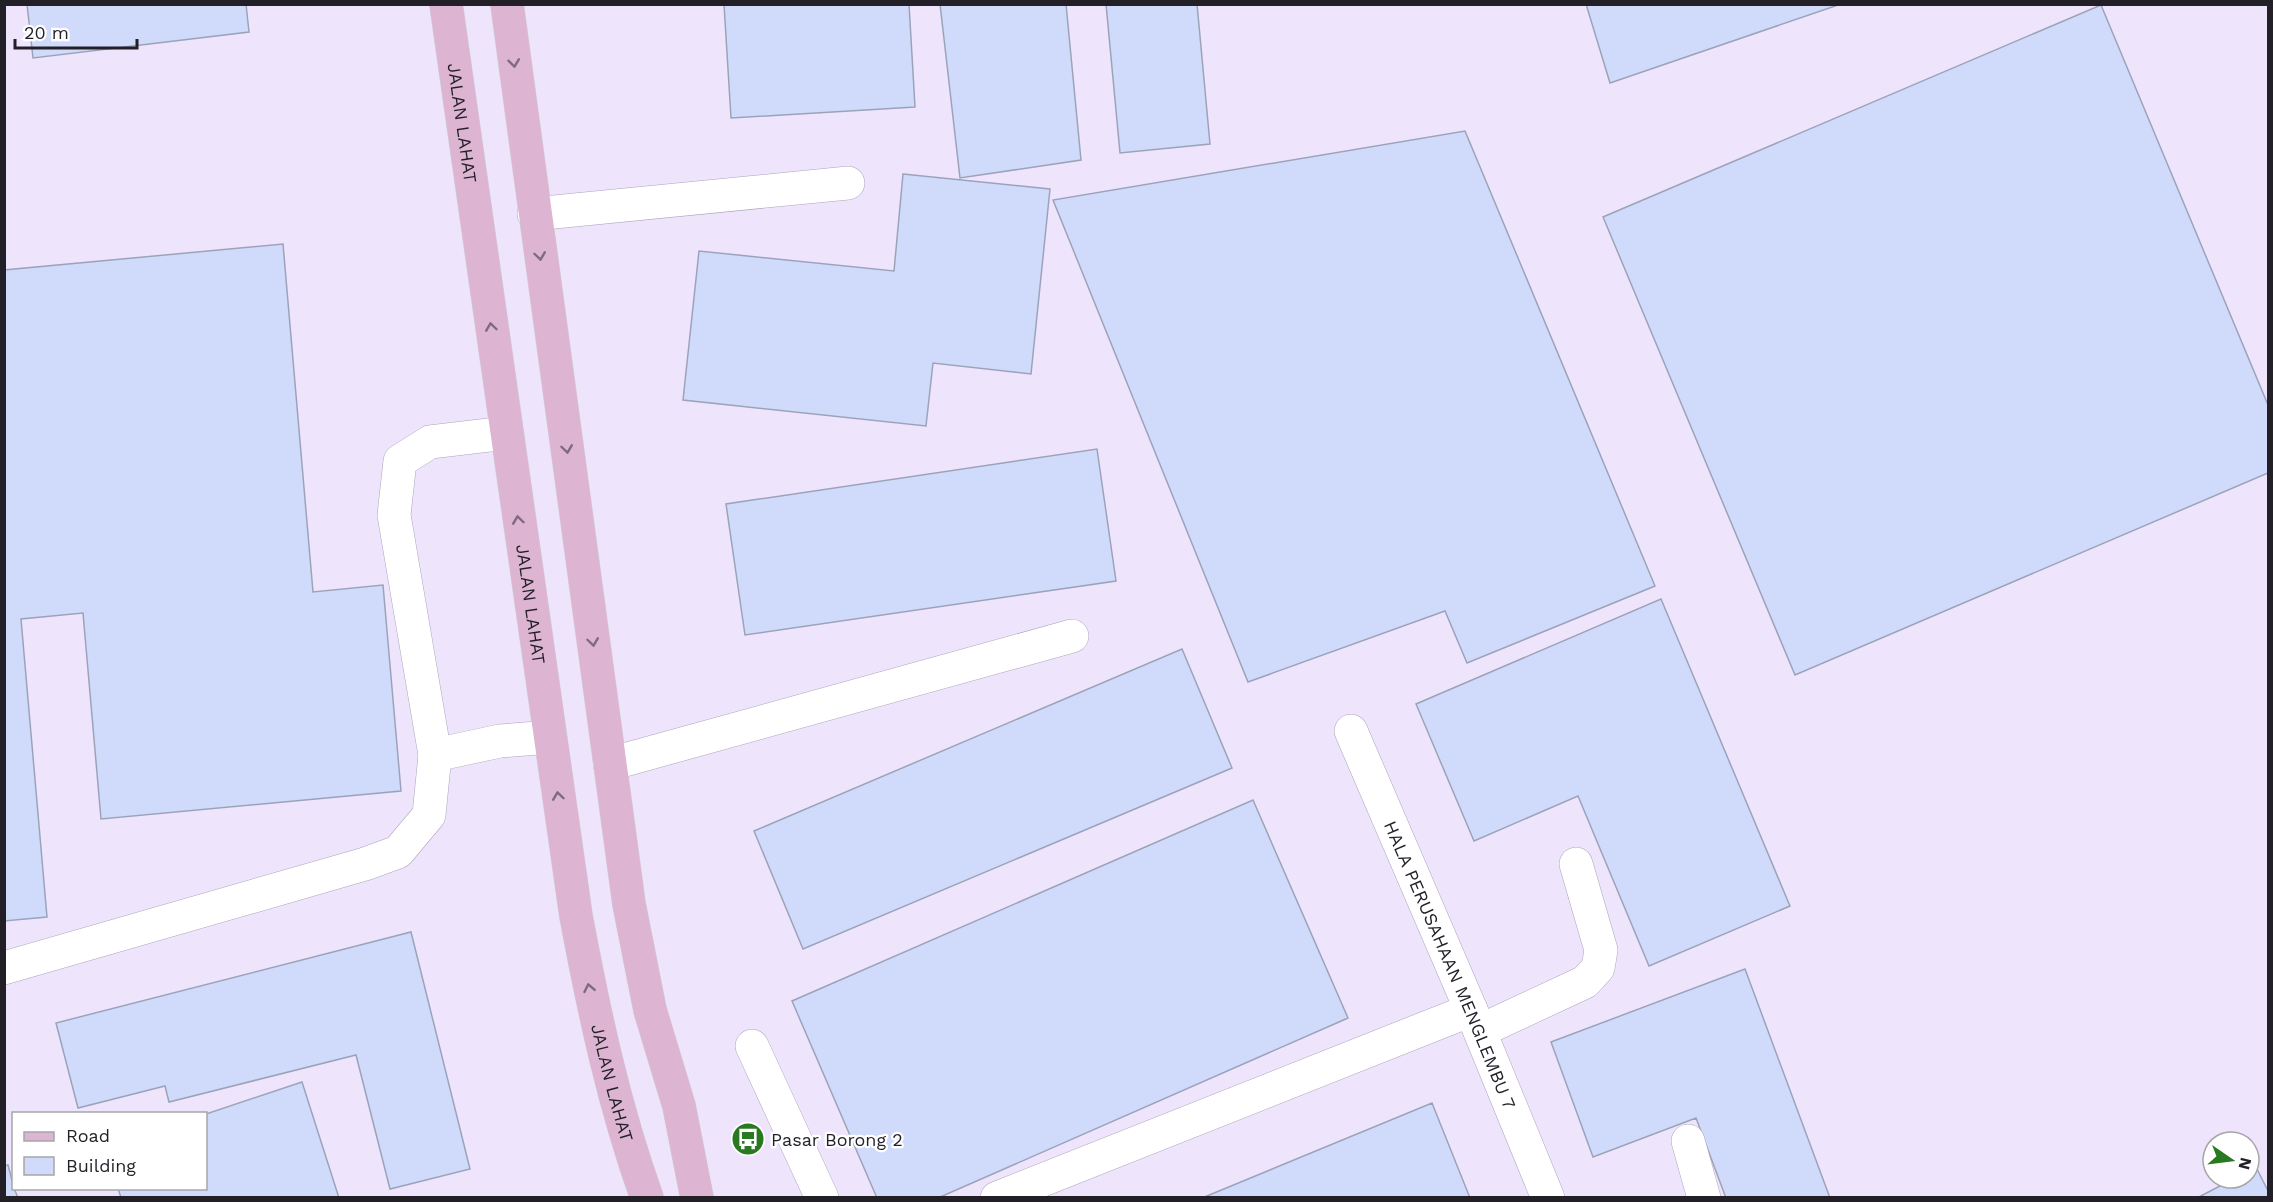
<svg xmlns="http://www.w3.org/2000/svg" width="2273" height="1202" viewBox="0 0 2273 1202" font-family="'Work Sans',sans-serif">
  <rect width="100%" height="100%" fill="#f6f2fc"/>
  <path fill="#eee5fd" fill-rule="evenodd" d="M5,5H2268V1197L5,1198ZM14,1114H206V1188H14ZM2213,1142H2249V1178H2213Z"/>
  <path fill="#d0dbfc" stroke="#9ca3b9" stroke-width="1.5" d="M27,4H246L249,32L33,58Z
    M724,4H909L915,107L731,118Z
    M940,4H1066L1081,160L960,178Z
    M1106,4H1197L1210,144L1120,153Z
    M1586,4H1841L1610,83Z
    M2101,5L2268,405V473L1795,675L1603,217Z
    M1465,131L1655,586L1467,663L1445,611L1248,682L1053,200Z
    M903,174L1050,189L1031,374L933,363L926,426L683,400L699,251L894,271Z
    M283,244L313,592L383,585L401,791L101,819L83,613L21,619L47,917L4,921V270Z
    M1097,449L1116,581L745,635L726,504Z
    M1661,599L1790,906L1649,966L1578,796L1474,841L1416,704Z
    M1182,649L1232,768L803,949L754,831Z
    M1253,800L1348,1018L938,1198H877L792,1001Z
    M411,932L470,1169L390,1189L356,1055L169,1102L165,1086L78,1108L56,1023Z
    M1745,969L1830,1198H1726L1696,1118L1593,1157L1551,1042Z
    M302,1082L339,1198H121L118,1188H206V1114Z
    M1432,1103L1470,1198H1202Z
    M8,1165L14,1188L18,1198H4V1166Z
    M2256,1167L2268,1191V1198H2197L2235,1178H2249V1171Z"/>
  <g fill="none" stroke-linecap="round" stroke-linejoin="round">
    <g stroke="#ada4ba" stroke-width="34">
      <g id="minor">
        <path d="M534,214L848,183"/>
        <path id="s1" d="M1351,731L1471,1010L1548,1198"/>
        <path d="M435,755L394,515L400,461L430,442L506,433"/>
        <path d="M610,764L1072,636"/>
        <path d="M4,968L365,864L398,852L429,815L435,755L500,741L550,737"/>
        <path d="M1480,1031L1585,982L1598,968L1601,950L1576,864"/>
        <path d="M752,1046L822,1198"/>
        <path d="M1688,1141L1704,1198"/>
        <path d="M997,1198L1471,1010"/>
      </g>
    </g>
    <g stroke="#d3d2d4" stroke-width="34">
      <g id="major">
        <path id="s2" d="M446,4L576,916C594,1012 614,1106 647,1198"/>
        <path d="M507,4L629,904L650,1010L679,1106L697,1198"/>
      </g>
    </g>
    <use href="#minor" stroke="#fff" stroke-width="33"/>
    <use href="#major" stroke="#ddb5d3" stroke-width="33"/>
  </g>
  <defs><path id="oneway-chevron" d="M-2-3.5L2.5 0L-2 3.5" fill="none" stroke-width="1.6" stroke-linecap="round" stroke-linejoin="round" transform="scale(1.5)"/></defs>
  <g stroke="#806a7d">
    <use href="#oneway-chevron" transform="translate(514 63) rotate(83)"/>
    <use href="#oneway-chevron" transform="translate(540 256) rotate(82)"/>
    <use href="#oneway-chevron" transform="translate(491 327) rotate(-98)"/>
    <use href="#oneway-chevron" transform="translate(567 449) rotate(82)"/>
    <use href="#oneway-chevron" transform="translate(518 520) rotate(-98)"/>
    <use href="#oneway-chevron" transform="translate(593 642) rotate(82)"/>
    <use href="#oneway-chevron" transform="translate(558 796) rotate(-98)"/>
    <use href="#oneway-chevron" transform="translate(589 988) rotate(-101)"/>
  </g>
  <defs>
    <g id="bus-disc" transform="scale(1.725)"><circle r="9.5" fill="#297822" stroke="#fff"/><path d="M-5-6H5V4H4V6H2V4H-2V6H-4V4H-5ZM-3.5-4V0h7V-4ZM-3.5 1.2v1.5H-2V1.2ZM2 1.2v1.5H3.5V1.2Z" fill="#fff"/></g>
  </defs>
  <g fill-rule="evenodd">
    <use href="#bus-disc" x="748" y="1139"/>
  </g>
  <g text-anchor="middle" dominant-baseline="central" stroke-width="4.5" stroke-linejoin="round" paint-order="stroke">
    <g font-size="18" fill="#221f27" stroke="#fff">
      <text stroke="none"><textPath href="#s2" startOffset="120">JALAN LAHAT</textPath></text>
      <text stroke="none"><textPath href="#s2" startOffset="606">JALAN LAHAT</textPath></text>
      <text stroke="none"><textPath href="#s1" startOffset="254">HALA PERUSAHAAN MENGLEMBU 7</textPath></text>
      <text stroke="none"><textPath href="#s2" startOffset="1092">JALAN LAHAT</textPath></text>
    </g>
    <g font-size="18" fill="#221f27" stroke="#fff" text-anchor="start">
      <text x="771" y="1139">Pasar Borong 2</text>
    </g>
  </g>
  <rect width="2273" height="1202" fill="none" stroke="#221f27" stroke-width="12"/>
  <rect x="12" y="1112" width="195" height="78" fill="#ffffff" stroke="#a7a5a9" stroke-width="1.5"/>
  <rect x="24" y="1132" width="30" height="9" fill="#ddb5d3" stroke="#a7a5a9" stroke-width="1.5"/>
  <text x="66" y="1142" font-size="18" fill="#221f27">Road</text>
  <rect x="24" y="1157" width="30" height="18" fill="#d0dbfc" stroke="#a7a5a9" stroke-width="1.5"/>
  <text x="66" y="1172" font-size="18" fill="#221f27">Building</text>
  <g transform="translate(2231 1160) rotate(104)"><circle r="28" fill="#ffffff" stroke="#a7a5a9" stroke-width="1.5"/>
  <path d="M0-4.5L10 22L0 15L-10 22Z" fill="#297822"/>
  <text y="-9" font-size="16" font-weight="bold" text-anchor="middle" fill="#221f27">N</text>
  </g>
  <path d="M15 39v9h122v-9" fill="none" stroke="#221f27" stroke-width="3"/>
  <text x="24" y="39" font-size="18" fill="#221f27" stroke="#ffffff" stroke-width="4.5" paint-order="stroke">20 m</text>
</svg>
